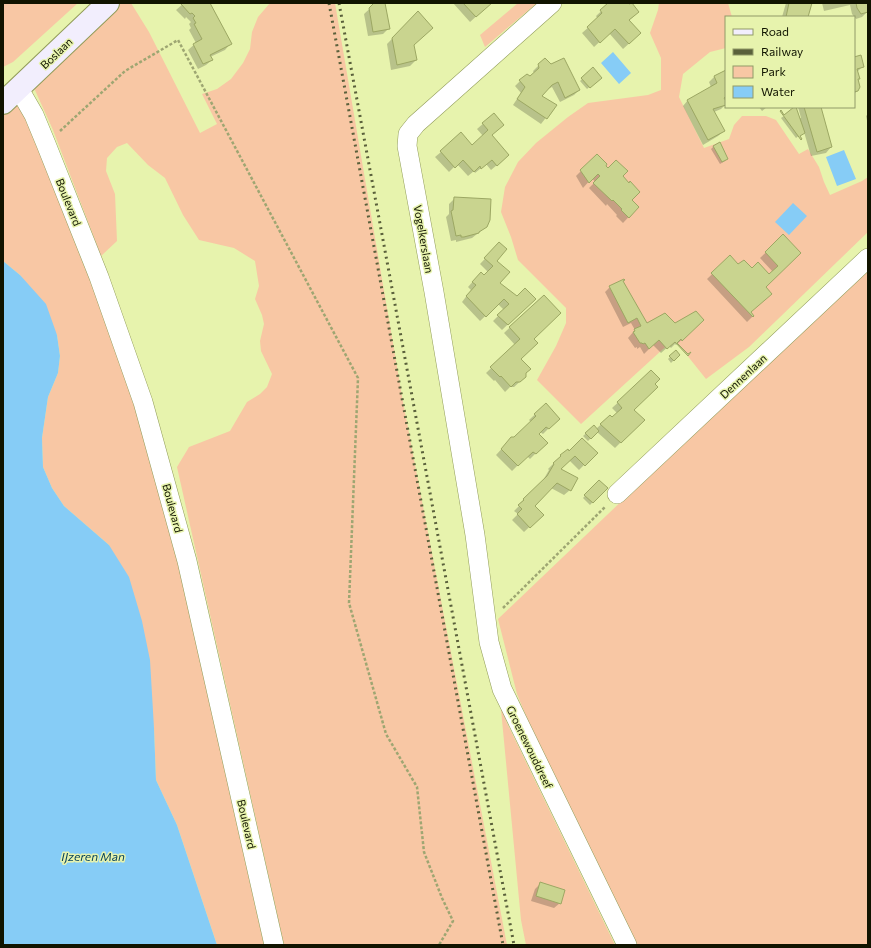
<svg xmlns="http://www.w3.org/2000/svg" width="871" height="948" viewBox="0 0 871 948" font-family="Commissioner,sans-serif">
  <rect width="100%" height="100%" fill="#e7f3ad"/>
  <path fill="#f8c7a4" d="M3,3H78L13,62L3,67Z
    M120,3H131L149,32L200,133L217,124L202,94L217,89L231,79L243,63L250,49L252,32L258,17L270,3H335L403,402L507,945H284L177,467L189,447L230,431L247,402L260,394L267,387L272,374L261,351L260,341L264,324L262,315L255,299L259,286L255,261L234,248L199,240L183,215L165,178L148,165L127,143L117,147L107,158L106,171L115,194L117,241L101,256L53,130L34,88L60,61Z
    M518,3H537L485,47L480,35Z
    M659,3H728L732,17H726V48L710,52L683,74L679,97L704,148L729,139L734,125L742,116H766L776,120L799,154L808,149L819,167L824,182L830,195L862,181L868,177V232L749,347L706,379L674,339L581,424L537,380L556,346L566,323V308L518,260L511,237L501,212L505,187L518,162L536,143L568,117L588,103L648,95L661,90V58L650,33L658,10Z
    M19,100L121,359L165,505L264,945H217L177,825L156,780L154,728L109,545L64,506L52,488L43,467L42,438L48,397L58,373L60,356L57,335L20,275L3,261V114Z
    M868,266V945H634L549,772L517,694L498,619Z
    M500,699L506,721L615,945H526L521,920Z"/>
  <path fill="#86ccf6" d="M613,52L631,73L619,84L601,63Z
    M844,150L856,179L837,186L826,157Z
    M793,203L807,216L789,235L775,222Z
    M3,261L20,275L46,304L57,335L60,356L58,373L48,397L42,438L43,467L52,488L64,506L109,545L129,577L142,621L150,660L154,728L156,780L177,825L217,945H3Z"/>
  <path fill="#0003" d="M184,3H209L230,44L225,50L210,57L212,60L206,65L198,69L188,50L196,43L189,30L191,28L189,24L191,22L186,17L185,19L176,10Z
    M376,3H384L389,28L383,34L368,36L364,14Z
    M453,3H491L470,22Z
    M610,3H626L633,17L628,21L634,39L623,49L609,33L594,47L582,33L598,19L596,16Z
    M786,3H818H811L807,17H782Z
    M822,3H867V12L862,17L856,19L852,14L850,5L824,11Z
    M418,12L413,45L416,60L410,66L391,70L387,44Z
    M854,58L863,66L857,72L859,78L857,80L858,90L854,94Z
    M539,65L579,90L574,95L560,102L552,87L546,90L541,96L555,106L541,124L513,105L521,93L515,86L520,81L530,77L534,73L533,71Z
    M593,69L598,80L587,89L580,81Z
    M726,71V98L724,99L726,104L721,109L714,112L724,131L718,136L703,145L683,106L688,100L711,87L709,82L714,77Z
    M759,107H767L762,111Z
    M798,107H820L831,147L826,153L811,156L804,132L796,138L781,118L784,116L801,118Z
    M494,114L491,135L503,160L491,170L486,164L475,173L474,171L468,176L457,164L449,172L435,157L441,152L472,146L483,136L477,129Z
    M868,114V125L866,116Z
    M714,146L727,159L725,161L720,164L711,149Z
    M597,155L604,166L621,176L631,200L638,207L623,223L616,216L617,215L607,204L606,206L589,188L595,182L592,178L583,188L576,176Z
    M455,198L487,226L472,238L456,242V240L451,241L446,217L449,214V204Z
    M783,236L800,253L764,287L750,313L753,316L747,322L707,279L730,257L738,266L769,276L773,272L760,258Z
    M499,244L496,261L499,283L517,297L534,299L502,330L493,321L504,310L498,304L480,321L462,302L471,290L468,287L475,279L484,277L488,272L480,264Z
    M610,287L635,305H636L647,324L698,325L676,345L675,344L671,348L669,346L661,353L653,345L644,354L640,347L637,349V347L635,348L628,338L635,330L631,323L623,327L605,292Z
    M543,296L532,339L520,359L525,373V377L514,387H510L505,392L495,380L494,381L486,373L515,345L504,333Z
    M676,351L679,355L671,363L668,359Z
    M651,372L633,410L643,420L615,448L597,432L588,441L583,436L594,426L596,429L610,416L612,418L617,413L612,408Z
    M546,404L559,418L543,434L540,432L538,434L546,443L530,459L527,456L512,471L496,455L506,444L514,438L531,422L529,420Z
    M569,452L596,453L579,470L569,460L560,469L570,490L564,495L551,488L533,506L542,515L524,532L512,520L518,514L514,511L519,506L518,505L542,482L549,470L548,469L564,453Z
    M599,481L606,488L590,505L583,498Z
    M540,884L560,903L554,908L531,901L535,889Z"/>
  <path fill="#c9d48f" stroke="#9ca763" d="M182,3H210L232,44L210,55L213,60L203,64L193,44L202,39L194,24L196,23L193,18L195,16L192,13L190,14L181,4Z
    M374,3H385L390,29L373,32L369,8Z
    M463,3H492L476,17Z
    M608,3H628L629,4L632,3L639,12L629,20L641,33L629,44L615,29L600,43L587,27L602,13L600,10Z
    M789,3H812L808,17H786Z
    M856,3H868V12L861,14L857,8Z
    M418,11L433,28L414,45L417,60L397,65L392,38Z
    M861,55L864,67L857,69L860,79H858L860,87L858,91L854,92V57Z
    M545,58L551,64L564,58L580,90L565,98L558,82L552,85L542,96L557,105L547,119L517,99L525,87L519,80L527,74L530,76L539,68L538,64Z
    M593,67L602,78L590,88L581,78Z
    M726,70V96L724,98L726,101V105L713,109L725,131L708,140L687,100L717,83L714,76Z
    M794,107H796L805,133L800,136L802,139L801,140L780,111L781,110L784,115Z
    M804,107H821L832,147L817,152Z
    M494,113L504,125L492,135L509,155L497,166L492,160L481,169L480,166L474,172L463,160L455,168L440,151L461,132L472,145L488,130L482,123Z
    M720,142L728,159L722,162L713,146Z
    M597,154L607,164L606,166L608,168L616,160L628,171L623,176L629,183L630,181L640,192L632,200L639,207L629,218L621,210L622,209L613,200L612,201L593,183L600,176L598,174L589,183L580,170Z
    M454,197L491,199L490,220L487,227L479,232V233L464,237H461V235L456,236L451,211L453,210Z
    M783,234L801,253L766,287L772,294L751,312L754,316L753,317L711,273L730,255L738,264L744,260L752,268L758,262L769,274L778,266L765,252Z
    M499,242L507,249L497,261L510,272L500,283L517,296L525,288L536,299L508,325L497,315L509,304L504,299L486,317L466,296L476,285L472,282L481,272L484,275L493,266L484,258Z
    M624,279L625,280L623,281L647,323L665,313L675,323L696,311L704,320L682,341L681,339L677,343L688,354L691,352L688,356L675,342L667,349L659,340L649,349L645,343L643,344L642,343H640L633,332L635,331L634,329L641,326L637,318L628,323L609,286Z
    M544,295L561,313L534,339L538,343L521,359L531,369L526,373V377L520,382H516L511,387L501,376L500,377L490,367L520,339L509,327Z
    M676,350L680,355L674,361L669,356Z
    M651,370L660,379L655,384L658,387L634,410L645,420L621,443L600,424L610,415L612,417L622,408L617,402Z
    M546,403L560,419L549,429L546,427L539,434L548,443L536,454L533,452L518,466L501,449L511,437H514L536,416L534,414Z
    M594,425L599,431L591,439L585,433Z
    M582,438L598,453L585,466L575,456L561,469L578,478L571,491L557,483L535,506L544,515L530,528L517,514L522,509L518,505L524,500L523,499L547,476L554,464L553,463L561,456L560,455L568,449L569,451Z
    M599,480L608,488L593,503L584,495Z
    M540,882L565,890L561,904L536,896Z"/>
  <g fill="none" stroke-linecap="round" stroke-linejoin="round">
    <g stroke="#919c59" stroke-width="20">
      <path id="street" d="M552,3L416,124L408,134L407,146L434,292L475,535L489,642L502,689L627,945
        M19,89L34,115L46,144L99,277L143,402L187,561L274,945
        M617,494L868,258"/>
    </g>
    <g stroke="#919c59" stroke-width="24">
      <path id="secondary" d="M3,103L108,3"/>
    </g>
    <path stroke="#9ea672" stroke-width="2.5" stroke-dasharray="3 2" stroke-linecap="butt" d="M60,131L125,71L178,40L358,378L349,603L386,734L417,787L424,852L442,898L453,921L439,945
      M503,608L606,506"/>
    <use href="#street" stroke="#fff" stroke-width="19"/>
    <use href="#secondary" stroke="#f2eefd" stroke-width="22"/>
    <path stroke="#5a603b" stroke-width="3" stroke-dasharray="2 4" stroke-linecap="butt" d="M329,3L503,945
      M339,3L514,945"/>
  </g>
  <g text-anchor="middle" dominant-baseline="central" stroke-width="3" stroke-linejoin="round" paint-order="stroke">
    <g font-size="11" fill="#111400" stroke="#e7f3ad">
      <text transform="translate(56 53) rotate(-44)">Boslaan</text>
      <text transform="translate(69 202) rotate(68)">Boulevard</text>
      <text transform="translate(424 239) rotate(80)">Vogelkerslaan</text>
      <text transform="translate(743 376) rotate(-43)">Dennenlaan</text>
      <text transform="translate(173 508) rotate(75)">Boulevard</text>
      <text transform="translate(530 747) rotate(64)">Groenewouddreef</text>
      <text transform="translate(247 824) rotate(77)">Boulevard</text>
    </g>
    <g font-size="12" font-style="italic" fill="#023e5a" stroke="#e7f3ad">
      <text x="93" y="856">IJzeren Man</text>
    </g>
  </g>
  <rect width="871" height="948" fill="none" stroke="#111400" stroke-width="8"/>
  <rect x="725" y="16" width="130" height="92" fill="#e7f3ad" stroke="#919a68"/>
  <rect x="733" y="29" width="20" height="6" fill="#f2eefd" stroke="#919a68"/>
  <text x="761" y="36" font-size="12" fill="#111400">Road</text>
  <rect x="733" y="49" width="20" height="6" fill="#5a603b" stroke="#919a68"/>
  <text x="761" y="56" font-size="12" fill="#111400">Railway</text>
  <rect x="733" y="66" width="20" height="12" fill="#f8c7a4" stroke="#919a68"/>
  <text x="761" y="76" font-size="12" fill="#111400">Park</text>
  <rect x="733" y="86" width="20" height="12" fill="#86ccf6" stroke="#919a68"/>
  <text x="761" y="96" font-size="12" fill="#111400">Water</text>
</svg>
